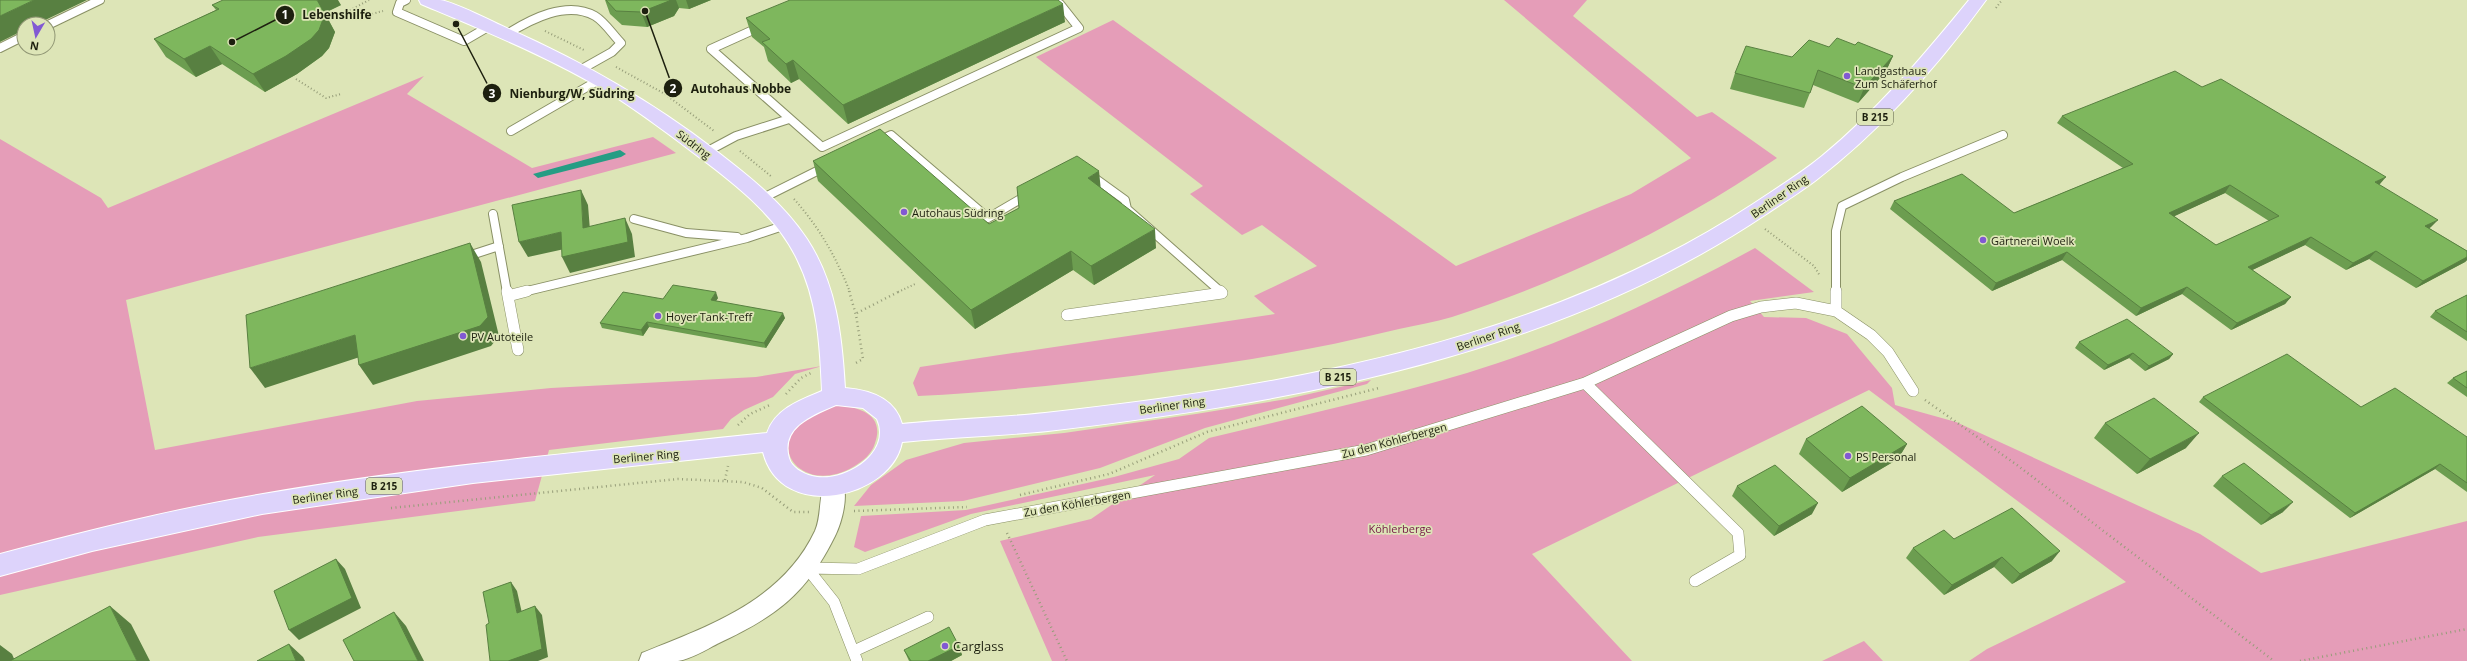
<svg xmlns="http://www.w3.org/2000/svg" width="2467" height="661" viewBox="0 0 2467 661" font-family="'Open Sans',sans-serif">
  <rect width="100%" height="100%" fill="#dde5b7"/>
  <path fill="#e59db8" d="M1504,0H1587L1573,16L1697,117L1712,112L1777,158C1676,227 1568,279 1452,317C1435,322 1416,325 1399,329C1350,341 1301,351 1252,359C1141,376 1030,390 918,396L913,383L920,367L1275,314L1254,296L1317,266L1262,225L1242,235L1190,194L1203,186L1036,57L1113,20L1456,266L1631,194L1691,158Z
    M424,76L407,94L532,168L653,137L676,153L126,300L155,450L417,401L551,388L756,377L822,366L795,374L773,397L744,410L731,419L723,429L549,450L535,501L258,537L0,595V139L101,198L108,208Z
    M1755,248L1814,292L1750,301L1764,317L1806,318L1847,334L1892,388L1895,405L1956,422L2200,534L2261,573L2467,521V661H1969L1987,649L2126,582L1869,390L1532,554L1632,661H1052L1000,541L1091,519L1155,475L971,514L865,552L854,547L861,516L966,510L1114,477L1179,459L1209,438C1295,417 1383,398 1467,373C1566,343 1665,297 1755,248Z
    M1371,380L1367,384L1205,428L1100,468L963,501L854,506L871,485L906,460L964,443L1064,433L1196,414L1287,399Z
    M837,405C860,407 885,415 875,443C872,454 863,461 853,467C794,501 750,426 837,405Z
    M1864,641L1883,661H1822Z"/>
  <path fill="#259d84" d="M620,150L626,154L621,157L538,178L533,174Z"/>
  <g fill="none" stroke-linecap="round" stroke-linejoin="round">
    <g stroke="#899065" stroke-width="10">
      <path id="service-far1" d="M406,0L400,3L397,12L464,41L488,27
        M48,25L100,0
        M762,26L711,49L822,147L1079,28L1060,4L1050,0
        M507,34C531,19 567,0 595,16C605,22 613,35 621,43L612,52L580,70
        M0,48L24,36
        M511,131L599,80
        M876,142L891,135L988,218L1029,194
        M706,152L736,136L789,119
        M1089,174L1125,200L1127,209L1221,292
        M761,199L827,166
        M493,214L507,292
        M634,219L686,233L737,237
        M465,257L499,246
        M523,292L747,238L786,225
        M1836,292V231L1842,206L1902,177L2003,135"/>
    </g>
    <g stroke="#899065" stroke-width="12">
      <path id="service" d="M507,291L518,350
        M508,296L527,291
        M1836,311V291
        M1067,315L1222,293L1220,291
        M1585,383L1738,533L1740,555L1695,581
        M807,568L858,569L985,520L1366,450L1585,383L1731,316L1761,307L1796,303L1836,311L1871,335L1888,352L1913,391
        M807,568L834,602L857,661
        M854,651L928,617"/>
    </g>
    <g stroke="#899065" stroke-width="2">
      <path id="minor" d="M834,478L842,481C849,495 842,522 835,536C806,595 775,617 717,644C706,650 691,659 678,661C666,661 651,661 639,661L642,653C709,626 782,601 815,531C822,515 818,496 826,481Z"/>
    </g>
    <g stroke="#fff" stroke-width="2">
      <path id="primary" d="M419,0C426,0 433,0 440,0C455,2 493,22 509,29C583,62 651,101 715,150C749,176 783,203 807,239C836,283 842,335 845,388C870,390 895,398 902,424C950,419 998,418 1045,413C1290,386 1544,341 1753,204C1777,188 1800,174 1822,156C1877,111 1924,55 1969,0H1986C1938,66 1880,131 1815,181C1799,193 1781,204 1765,215C1554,356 1295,402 1048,431C999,436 950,437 902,442C892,498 781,524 763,452L473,483L262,514L92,551L0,576V554C87,531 174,509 263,494C430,465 599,451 767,433C775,409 800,400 822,391C820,346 818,301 797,259C778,219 741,189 707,163C675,139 643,114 609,93C549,57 485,31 421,4ZM836,405L863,408L877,419C893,454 842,484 812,476C803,474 791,467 789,458C780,427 813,415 836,405Z"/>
    </g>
    <path stroke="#969d79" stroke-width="2" stroke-dasharray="1 2.5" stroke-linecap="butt" d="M1996,8L2002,0
      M345,13L360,17L383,11
      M326,14L345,13L369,0
      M545,31L584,50
      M616,67L665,94L714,131
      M296,79L326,98L341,94
      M740,151L772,177
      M794,199C819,227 836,257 850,292
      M1765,229L1814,266L1820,276
      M898,292L915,284"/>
    <path stroke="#969d79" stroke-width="2.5" stroke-dasharray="1 3.5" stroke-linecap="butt" d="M849,291L856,315L863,359L854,364
      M857,313L900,291
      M786,394L801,378L811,373
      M1925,400L2017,465L2274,661
      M738,425L750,414L772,404
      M725,480L728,466
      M1020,495L1109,474L1207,432L1379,388
      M391,508L678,479L743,482L762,488L793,512H809
      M854,511L967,507
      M1007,533L1067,661
      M2300,661L2467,629"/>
    <use href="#service-far1" stroke="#fff" stroke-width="8"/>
    <use href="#service" stroke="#fff" stroke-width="11"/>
    <use href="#minor" fill="#fff" fill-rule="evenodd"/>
    <use href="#primary" fill="#ddd3fb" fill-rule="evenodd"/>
  </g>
  <path fill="#6c9d50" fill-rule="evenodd" d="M605,0H711L689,9L679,8L674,16L647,27L622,25L610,14Z
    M212,5H341L325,13L335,32L329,48L322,56L297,74L265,92L222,64L196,77L166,57L154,39L216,10Z
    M746,18L1065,22L848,124L799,79L791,83L768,61L764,47L752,37Z
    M1855,45L1893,56L1886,71L1858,103L1813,85L1804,108L1730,89L1735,73L1829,47Z
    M2202,87L2380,184L2379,185L2431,227L2429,228L2467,251V260L2465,262L2416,288L2369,259L2346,270L2305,245L2252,270L2291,297L2285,304L2231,330L2182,294L2136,316L2062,260L1992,291L1890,209L1894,201L2014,213L2123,168L2057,123L2062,116ZM2225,193L2269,221L2216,245L2174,216Z
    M813,161L989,224L1101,188L1156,248L1094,285L1073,270L975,329L818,181Z
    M2467,295V341L2430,317L2435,311Z
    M718,298L716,301L785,318L766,348L649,327L643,336L602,328L600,323L663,299Z
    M2079,342L2173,354L2169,359L2145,371L2129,358L2104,370L2075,348Z
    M2467,371V397L2447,383L2453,378Z
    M2203,397L2361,407L2467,437V492L2435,469L2350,518L2199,402Z
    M2105,423L2186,448L2137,474L2094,438Z
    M1806,439L1907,444L1898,459L1842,492L1799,454Z
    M2222,476L2283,512L2261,525L2213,486Z
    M1737,486L1812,514L1774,536L1732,496Z
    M1954,539L2052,561L2012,584L1994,567L1944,595L1906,558L1913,548Z
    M959,646L962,655L951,661H909L904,650Z"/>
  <path fill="#588041" d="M34,0H87L37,24H24V30L0,42V16Z
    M317,0H338L341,5L324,13Z
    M670,0H676L679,8L674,16L647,27L641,12Z
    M686,0H711L689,9Z
    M1063,4L1065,22L848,124L843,105Z
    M325,14L335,32L329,48L322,56L297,74L265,92L253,74Z
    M210,46L222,64L196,77L184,59Z
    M1893,56L1886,71L1858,103L1864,88Z
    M793,60L799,79L791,83L786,64Z
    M1099,171L1101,191L1088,178Z
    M2386,177L2380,184L2369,190L2375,182Z
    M2230,185L2225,193L2164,221L2169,213Z
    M581,190L588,205L591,243L583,228Z
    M625,218L632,234L635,257L570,273L562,257Z
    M2438,220L2431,227L2419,234L2425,226Z
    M1155,229L1156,248L1094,285L1091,266Z
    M561,232L569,248L528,257L519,242Z
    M2311,237L2305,245L2242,275L2248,267Z
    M470,243L481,262L499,336L491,346L373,385L359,365Z
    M1071,251L1073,270L975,329L971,310Z
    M2376,251L2369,259L2346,270L2353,263Z
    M2067,252L2062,260L1992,291L1996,283Z
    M2467,257V260L2465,262L2416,288L2423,281Z
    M2187,287L2182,294L2136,316L2141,308Z
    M716,292L718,298L713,305L711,300Z
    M2291,297L2285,304L2231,330L2237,323Z
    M783,313L785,318L766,348L764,343Z
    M647,322L649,327L643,336L641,330Z
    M355,335L369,354L265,388L250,368Z
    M2133,353L2129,358L2104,370L2108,365Z
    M2173,354L2169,359L2145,371L2149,366Z
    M2199,433L2186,448L2137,474L2150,459Z
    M1907,444L1898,459L1842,492L1850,478Z
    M2440,464L2435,469L2350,518L2355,513Z
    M2293,502L2283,512L2261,525L2271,515Z
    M1818,503L1812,514L1774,536L1779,526Z
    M2060,551L2052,561L2012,584L2020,574Z
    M2002,557L1994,567L1944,595L1952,585Z
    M336,559L345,569L361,608L299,640L289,630Z
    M511,582L517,591L524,622L517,613Z
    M110,606L131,624L150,661H137Z
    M535,606L542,615L548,657L538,661H508Z
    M394,612L406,626L424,661H418Z
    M289,644L303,657L305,661H296Z
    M0,645L12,654L15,661H0Z
    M959,646L962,655L951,661H928Z"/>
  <path fill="#7eb75d" stroke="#588041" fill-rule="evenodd" d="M0,0H34L0,16Z
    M223,0H317L325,14L319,30L311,39L286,56L253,74L210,46L184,59L154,39L219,9L212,5Z
    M606,0H670L669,1L641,12L616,11Z
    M790,0H1058L1063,4L843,105L793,60L786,64L762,42L770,39L746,18Z
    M1837,38L1855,45L1858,42L1893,56L1864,88L1818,70L1810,93L1735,73L1746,46L1792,57L1809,40L1829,47Z
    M2175,71L2202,87L2221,79L2386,177L2375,182L2438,220L2425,226L2467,251V257L2423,281L2376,251L2353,263L2311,237L2248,267L2291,297L2237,323L2187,287L2141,308L2067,252L1996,283L1894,201L1962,174L2014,213L2133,164L2062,116ZM2230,185L2279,216L2216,245L2169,213Z
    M880,129L989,224L1019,208L1017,187L1077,156L1099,171L1088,178L1155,229L1091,266L1071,251L971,310L813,161Z
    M581,190L583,228L625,218L628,242L562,257L561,232L519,242L512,205Z
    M470,243L488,317L480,326L359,365L355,335L250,368L246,315Z
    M673,285L716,292L711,300L783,313L764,343L647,322L641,330L600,323L623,292L663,299Z
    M2467,295V332L2435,311Z
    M2127,319L2173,354L2149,366L2133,353L2108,365L2079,342Z
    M2287,354L2361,407L2395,388L2467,437V483L2440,464L2355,513L2203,397Z
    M2467,371V388L2453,378Z
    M2154,398L2199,433L2150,459L2105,423Z
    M1862,406L1907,444L1850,478L1806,439Z
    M2244,463L2293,502L2271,515L2222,476Z
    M1775,465L1818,503L1779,526L1737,486Z
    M2012,508L2060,551L2020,574L2002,557L1952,585L1913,548L1944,530L1954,539Z
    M336,559L352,598L289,630L274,591Z
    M511,582L517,613L535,606L542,649L508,661H490L486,625L489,623L483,592Z
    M110,606L137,661H10Z
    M394,612L418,661H354L343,640Z
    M949,627L959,646L928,661H911L904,650Z
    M289,644L296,661H257Z"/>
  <g fill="#8159d3" stroke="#dde5b7" stroke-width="1.5">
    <circle cx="1847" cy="76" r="4"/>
    <circle cx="904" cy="212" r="4"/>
    <circle cx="1983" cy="240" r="4"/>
    <circle cx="658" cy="316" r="4"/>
    <circle cx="463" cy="336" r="4"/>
    <circle cx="1848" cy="456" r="4"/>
    <circle cx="945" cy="646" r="4"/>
  </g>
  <g text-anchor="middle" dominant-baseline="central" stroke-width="3.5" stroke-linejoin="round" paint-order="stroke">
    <g fill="#dde5b7" stroke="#575b41" stroke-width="1">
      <rect x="1857" y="109" width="36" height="16" rx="3"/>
      <rect x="1320" y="369" width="36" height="16" rx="3"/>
      <rect x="366" y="478" width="36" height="16" rx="3"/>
    </g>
    <g font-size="10" font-weight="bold" fill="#1d200f">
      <text x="1875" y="117">B 215</text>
      <text x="1338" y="377">B 215</text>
      <text x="384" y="486">B 215</text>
    </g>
    <g font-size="11" fill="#1d200f" stroke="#dde5b7" text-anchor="start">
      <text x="1855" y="70">Landgasthaus<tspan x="1855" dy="13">Zum Schäferhof</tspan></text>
      <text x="912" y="212">Autohaus Südring</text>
      <text x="1991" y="240">Gärtnerei Woelk</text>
      <text x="666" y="316">Hoyer Tank-Treff</text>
      <text x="471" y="336">PV Autoteile</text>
      <text x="1856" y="456">PS Personal</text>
    </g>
    <g font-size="11" fill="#1d200f" stroke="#dde5b7">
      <text transform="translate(694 144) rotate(37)">Südring</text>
      <text transform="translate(1779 196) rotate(-35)">Berliner Ring</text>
      <text transform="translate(1488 336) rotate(-19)">Berliner Ring</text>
      <text transform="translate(1172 405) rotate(-8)">Berliner Ring</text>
      <text transform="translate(1394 440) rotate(-15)">Zu den Köhlerbergen</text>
      <text transform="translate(646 456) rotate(-5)">Berliner Ring</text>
      <text transform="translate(325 495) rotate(-8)">Berliner Ring</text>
      <text transform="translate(1077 503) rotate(-10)">Zu den Köhlerbergen</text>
    </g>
    <g font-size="11" fill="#751946" stroke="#dde5b7">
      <text x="1400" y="528">Köhlerberge</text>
    </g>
    <g font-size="13" fill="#1d200f" stroke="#dde5b7" text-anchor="start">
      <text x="953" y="646">Carglass</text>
    </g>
  </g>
  <path fill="none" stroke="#1d200f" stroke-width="1.5" d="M232 42L285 15M645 11L673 88M456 24L492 93"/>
  <g fill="#1d200f" stroke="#dde5b7" stroke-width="1.5">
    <circle cx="232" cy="42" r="4"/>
    <circle cx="645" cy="11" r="4"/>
    <circle cx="456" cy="24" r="4"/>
    <circle cx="285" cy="15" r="10"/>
    <circle cx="673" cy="88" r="10"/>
    <circle cx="492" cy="93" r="10"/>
  </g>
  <g font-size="12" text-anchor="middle" font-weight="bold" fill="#fff">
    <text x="285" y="19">1</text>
    <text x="673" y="93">2</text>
    <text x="492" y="98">3</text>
  </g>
  <g font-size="12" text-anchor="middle" font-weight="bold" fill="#1d200f" stroke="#dde5b7" stroke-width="3.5" stroke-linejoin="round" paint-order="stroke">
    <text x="337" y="19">Lebenshilfe</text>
    <text x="741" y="93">Autohaus Nobbe</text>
    <text x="572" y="98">Nienburg/W, Südring</text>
  </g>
  <g transform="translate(36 36) rotate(189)"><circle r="19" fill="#dde5b7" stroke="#909674"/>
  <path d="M0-3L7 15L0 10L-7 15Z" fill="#8159d3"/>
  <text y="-6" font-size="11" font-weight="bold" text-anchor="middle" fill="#1d200f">N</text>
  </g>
</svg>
